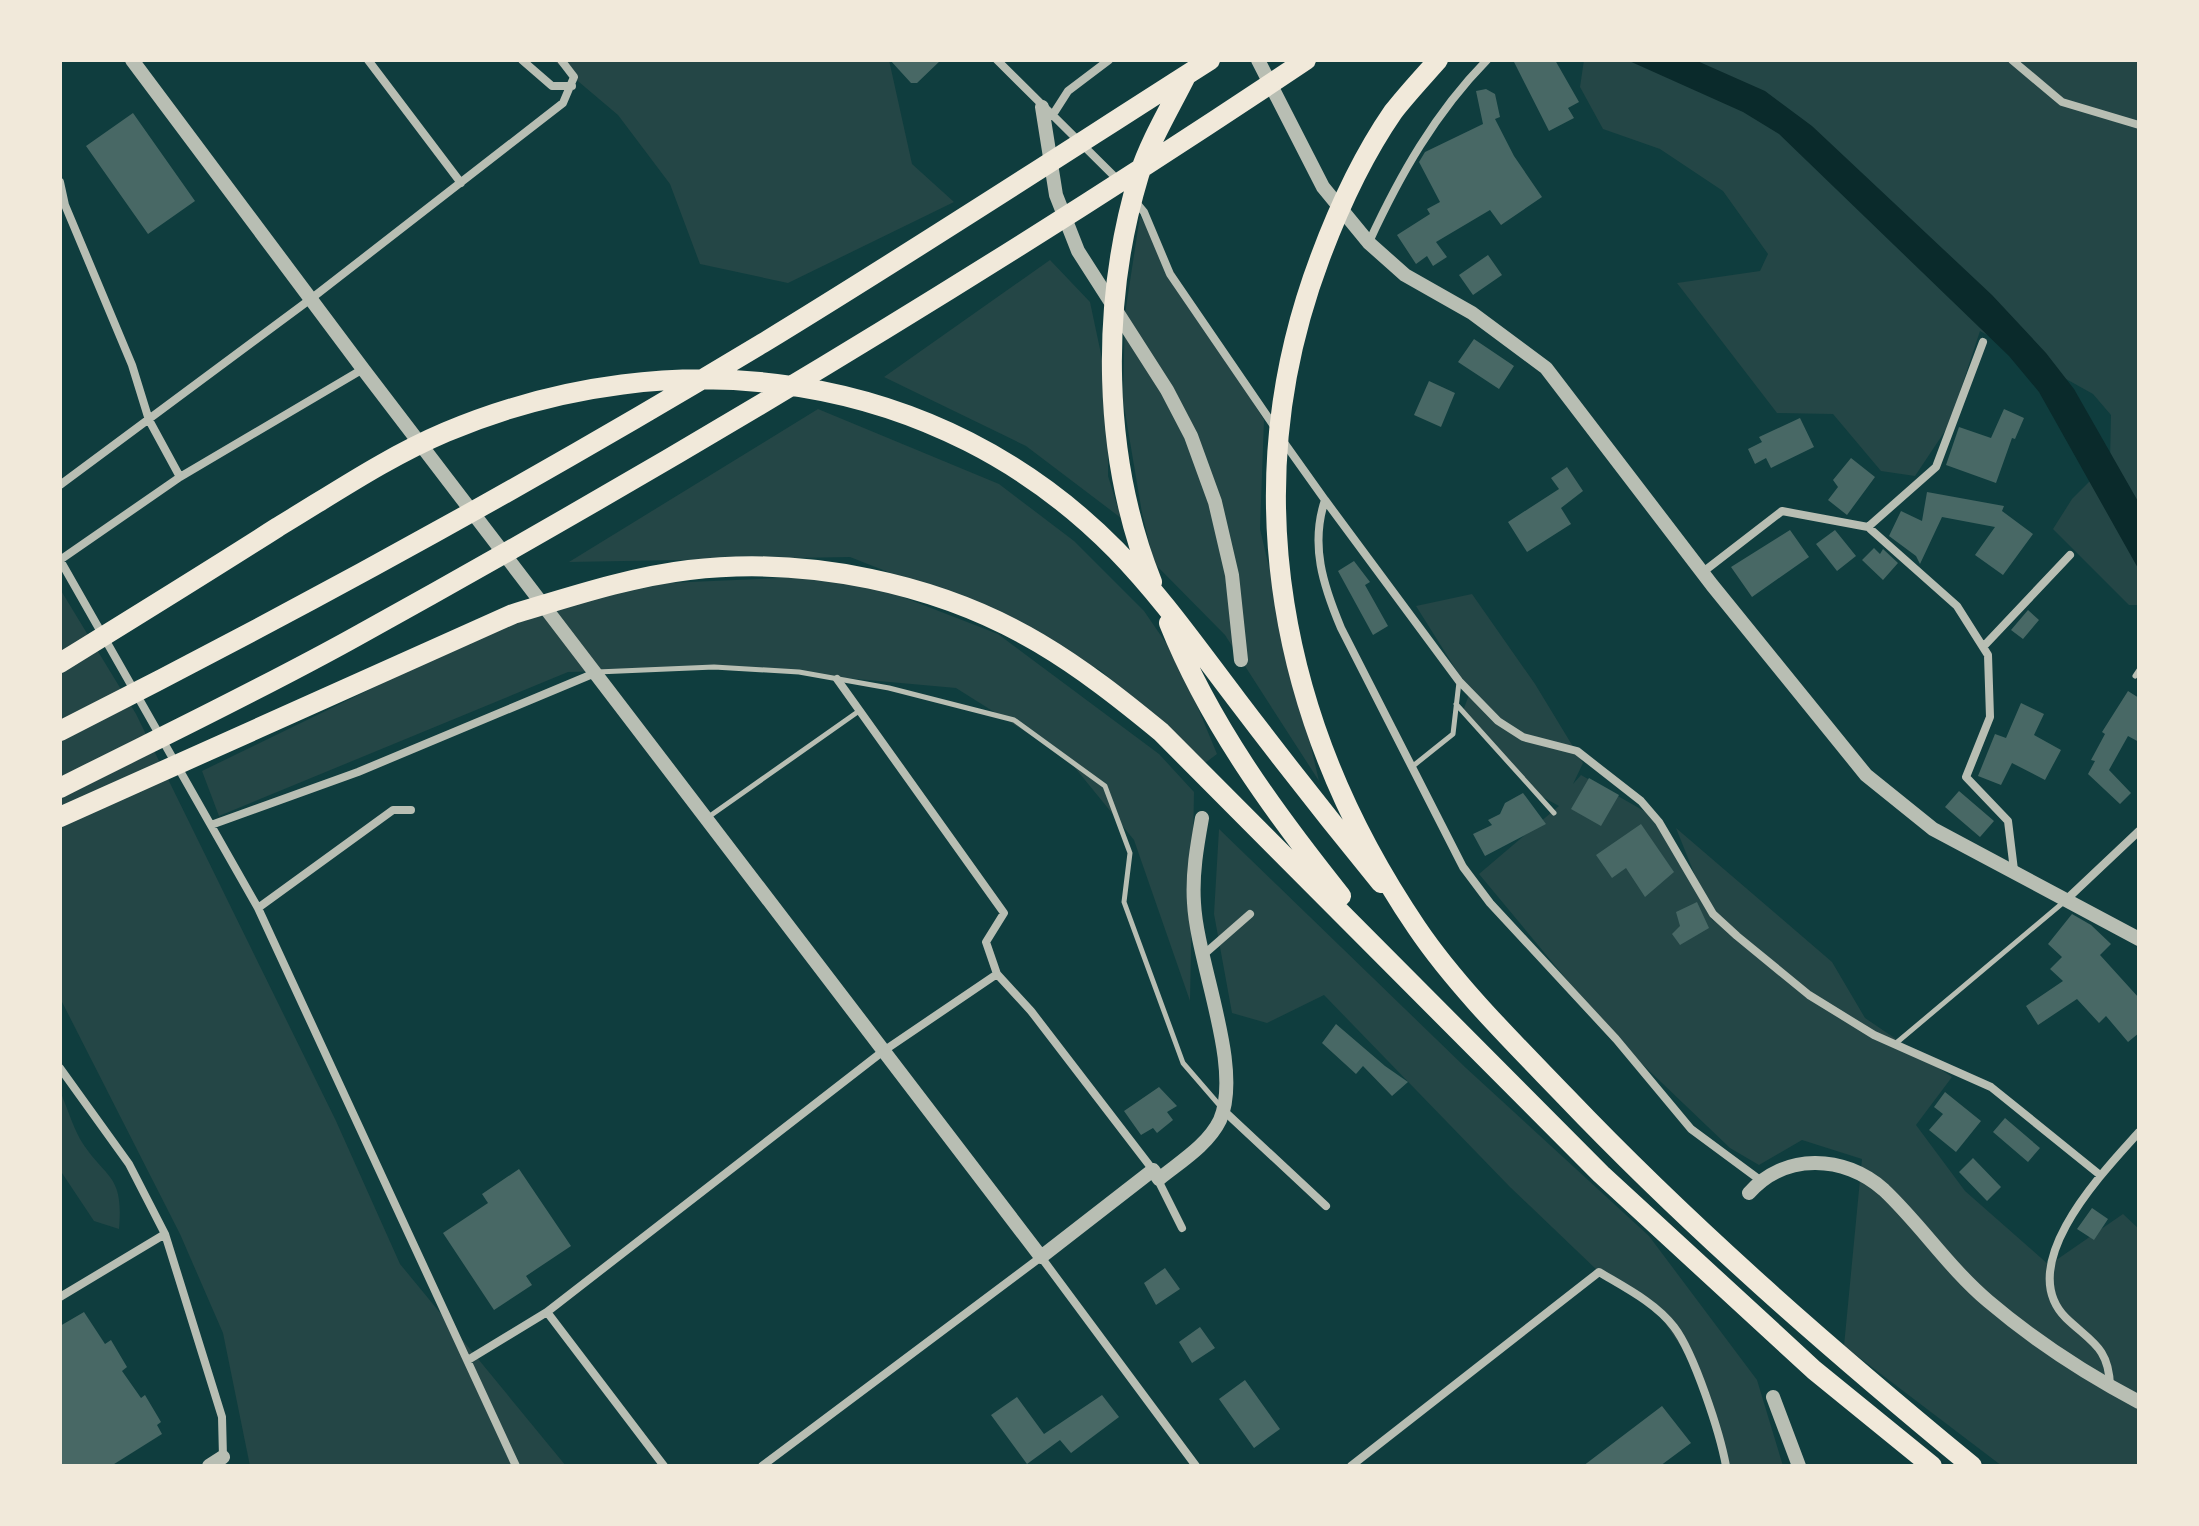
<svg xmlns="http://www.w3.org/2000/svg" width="2199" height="1526" viewBox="0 0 2199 1526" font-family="Signika,sans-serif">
  <rect width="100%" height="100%" fill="#0f3d3e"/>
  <path fill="#244646" d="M553,60H889L912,164L954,202L788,283L700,264L670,184L618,115Z
    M1584,60H2139V605H2129L2053,529L2072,499L2110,461L2111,415L2093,394L1980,331L1949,425L1915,476L1881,471L1833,414L1777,413L1677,283L1760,271L1768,254L1723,191L1660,149L1603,129L1580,87Z
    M1140,216L1264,420L1260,529L1319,781L1225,635L1154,563L1142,513L1123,400L1125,314Z
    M1050,260L1090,302L1108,387V476L1121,518L1026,446L884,377Z
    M818,409L999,484L1074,541L1144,611L1179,662L1217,754L1205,763L1100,670L949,596L850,557L569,562Z
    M846,575L998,634L1159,754L1194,792L1190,1001L1134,840L1067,758L956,688L734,668L568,672L219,816L202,771L525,614L667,583Z
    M60,589L136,714L336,1121L400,1264L566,1466H250L223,1333L180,1234L60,998Z
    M1472,594L1535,684L1583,763L1573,784L1581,775L1653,816L1714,923L1676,828L1832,962L1865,1018L1952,1077L1916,1125L1965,1191L2049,1265L2123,1214L2139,1229V1466H2002L1844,1346L1862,1159L1802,1140L1759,1165L1730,1148L1616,1039L1479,874L1559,806L1537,794L1463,711L1470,692L1416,606Z
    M1219,829L1466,1068L1649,1236L1757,1380L1783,1466H1726L1690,1360L1659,1314L1599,1272L1510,1187L1324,995L1267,1023L1232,1013L1214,914Z
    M60,1091C67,1107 72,1124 80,1139C105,1180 124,1172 119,1229L94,1221L60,1170Z"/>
  <path fill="#0a2a2b" d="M1627,60H1695L1765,91L1812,126L1992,295L2046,353L2074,389L2139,503V570L2039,392L2009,356L1779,134L1743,112Z"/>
  <path fill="#486865" d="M890,60H941L917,83H911Z
    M1513,60H1555L1579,102L1568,108L1574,118L1549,131Z
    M1486,89L1495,94L1500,117L1495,119L1514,156L1542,197L1501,225L1490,210L1436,242L1447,257L1433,266L1427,256L1416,264L1397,235L1430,214L1427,209L1440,202L1419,162L1425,152L1483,124L1476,91Z
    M133,113L195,201L148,234L86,146Z
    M1488,255L1502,275L1473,295L1459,275Z
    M1474,339L1514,366L1499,389L1458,362Z
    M1429,381L1455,393L1441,427L1414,415Z
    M2004,409L2024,418L2015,439L2012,438L1996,483L1946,465L1959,427L1991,438Z
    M1800,418L1814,447L1771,468L1766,458L1755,464L1748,449L1762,442L1759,437Z
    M1851,458L1875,477L1847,515L1828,500L1838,487L1833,480Z
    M1567,467L1583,491L1561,508L1571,524L1527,552L1508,522L1559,489L1551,478Z
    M1927,492L2004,506L2002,511L2033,534L2003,575L1975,555L1995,527L1942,517L1920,564L1916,556L1889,536L1901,511L1922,521Z
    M1790,530L1809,557L1752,597L1731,567Z
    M1835,530L1856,556L1837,571L1816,544Z
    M1874,548L1880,554L1883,549L1898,563L1883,580L1862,560Z
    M1354,561L1370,582L1365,585L1388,626L1373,635L1338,571Z
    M2028,610L2039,620L2023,639L2011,630Z
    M2128,691L2139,698V742L2128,736L2109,770L2131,793L2120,804L2088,774L2095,761L2091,760L2105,734L2102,732Z
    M2021,703L2044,714L2034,735L2061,750L2045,780L2012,763L2001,785L1978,776L1995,734L2006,738Z
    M1589,778L1619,795L1601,826L1571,809Z
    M1959,791L1994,821L1980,837L1945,807Z
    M1523,793L1546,824L1485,856L1473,834L1492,825L1488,820L1500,814L1505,803Z
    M1641,824L1674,872L1645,897L1626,868L1612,878L1596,855Z
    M1697,902L1709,928L1680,945L1672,934L1680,926L1676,912Z
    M2072,914L2091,925L2111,944L2100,955L2139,998V1033L2128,1042L2106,1016L2099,1023L2077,999L2038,1025L2026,1006L2063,981L2050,969L2062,957L2048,944Z
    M1336,1024L1385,1066L1408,1082L1392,1096L1363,1066L1356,1074L1322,1043Z
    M1159,1087L1177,1106L1167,1112L1173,1120L1157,1133L1153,1128L1141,1135L1124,1111Z
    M1945,1092L1981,1121L1956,1152L1929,1130L1943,1114L1934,1107Z
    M2005,1118L2040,1148L2028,1162L1993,1132Z
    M1973,1158L2001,1187L1987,1201L1959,1172Z
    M519,1169L571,1246L526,1276L532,1285L494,1310L443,1233L488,1203L482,1194Z
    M2092,1208L2108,1219L2094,1240L2077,1229Z
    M1165,1268L1180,1289L1156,1305L1144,1283Z
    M84,1312L105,1344L111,1340L127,1367L122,1371L141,1398L145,1395L161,1422L157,1425L162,1434L111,1466H60V1326Z
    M1200,1327L1215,1348L1192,1363L1179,1342Z
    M1245,1380L1280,1429L1254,1448L1219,1399Z
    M1102,1395L1119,1417L1071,1453L1060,1440L1027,1464L991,1415L1017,1397L1044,1434Z
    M1662,1406L1691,1443L1660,1466H1583Z"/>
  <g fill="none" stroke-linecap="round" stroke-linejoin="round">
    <path stroke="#b8beb3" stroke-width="5" d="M597,672L714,667L799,672L889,688L1014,720L1105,786L1130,853L1124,902L1183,1063L1221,1107
      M2135,676L2139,670
      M1456,704L1554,813
      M1413,766L1453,734L1459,682
      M707,818L859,711
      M1895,1044L2065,901"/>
    <path stroke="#b8beb3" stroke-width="8" d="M368,60L461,183
      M522,60L552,86H572
      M997,60L1118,180
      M2012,60L2062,102L2139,125
      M1052,116L1068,91L1109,60
      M60,182L65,205L132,365L149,420L180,477
      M1134,200L1144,212L1170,274L1276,429
      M1369,242C1400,175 1435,113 1487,60
      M363,369L180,477L60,560L258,908L516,1466
      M1283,441L1325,500C1310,545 1323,585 1341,628L1463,867L1490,903L1616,1039L1691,1129L1760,1180
      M60,485L312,298L563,103L574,77L561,60
      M1325,500L1459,681L1498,721L1523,737L1577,751L1641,801L1659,822L1713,914L1737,936L1809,995L1874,1035L1991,1087L2100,1175
      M1868,527L1936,467L1983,342
      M1703,572L1782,511L1868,527L1957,606L1988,655L1990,717L1966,777L2008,821L2014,870
      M1983,647L2070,555
      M837,679L1004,913L986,942L997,974L1031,1011L1153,1170L1182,1228
      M211,825L358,772L595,673
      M2068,898L2139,831
      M258,908L393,810H411
      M1202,956L1250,914
      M60,1068L129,1164L165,1234L222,1417L223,1457
      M1223,1110L1326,1206
      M60,1297L165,1234
      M547,1312L664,1466
      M468,1360L547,1312L882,1052L997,974
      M2110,1386C2109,1347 2091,1342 2066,1318C2013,1265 2103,1172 2139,1132
      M762,1466L1041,1257L1196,1466
      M1351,1466L1599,1272C1624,1287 1656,1303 1674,1327C1694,1353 1720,1433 1726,1466"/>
    <path stroke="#b8beb3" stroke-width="14" d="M132,60L363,369L1041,1257L1153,1170L1159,1179C1180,1162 1208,1145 1220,1120C1243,1067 1197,963 1194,903C1192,874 1197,846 1202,818
      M1258,60L1323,187L1369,243L1405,275L1472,313L1546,368L1712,585L1866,775L1933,829L2139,939
      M1042,107L1056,195L1078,251L1167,390L1191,436L1215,502L1232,575L1241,660
      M1749,1193C1784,1153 1844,1154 1884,1190C1921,1225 1949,1268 1988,1301C2035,1341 2084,1373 2139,1402
      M1773,1397L1799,1466
      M209,1466L223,1457"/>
    <path stroke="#f1e9da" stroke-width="20" d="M1438,60C1423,77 1407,94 1393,112C1362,157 1339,207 1320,258C1233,489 1280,726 1417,928C1457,987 1515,1044 1565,1096C1692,1229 1830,1349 1972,1466
      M1152,582C1102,457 1100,304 1139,175C1150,141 1170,108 1186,76
      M1169,623C1209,723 1274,812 1341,896
      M60,663C133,618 206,573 278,527C333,494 387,457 446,432C675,336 938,369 1116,550C1161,596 1198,649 1237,700C1284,762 1332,823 1381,883
      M60,731C299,610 534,481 763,343C914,251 1061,155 1210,60
      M60,788C159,738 260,690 357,636C681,457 998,266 1306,60
      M60,817L513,614C570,597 630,577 689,570C806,556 938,583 1039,643C1083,669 1122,700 1161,732L1601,1174L1814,1370L1932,1466"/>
  </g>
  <rect width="2199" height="1526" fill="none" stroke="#f1e9da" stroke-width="124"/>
</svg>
